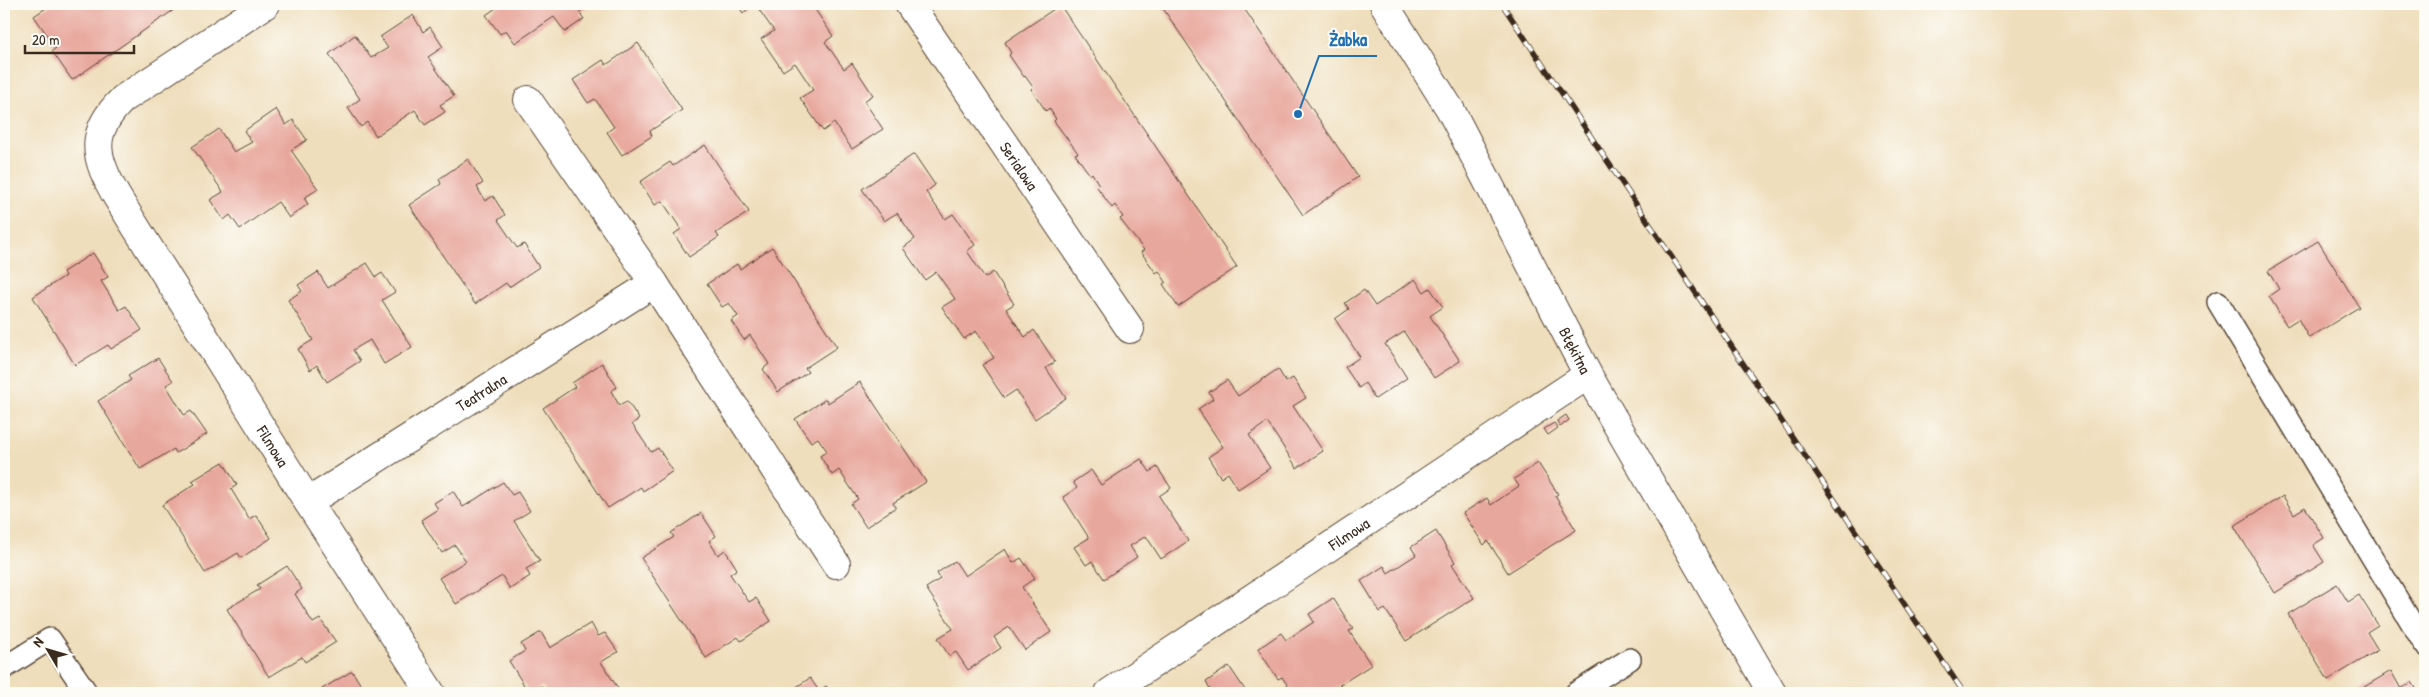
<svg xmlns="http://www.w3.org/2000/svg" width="2429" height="697" viewBox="0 0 2429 697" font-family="'Patrick Hand',sans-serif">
  <rect width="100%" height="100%" fill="#fdfcf7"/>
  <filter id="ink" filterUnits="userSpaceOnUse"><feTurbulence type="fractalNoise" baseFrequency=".02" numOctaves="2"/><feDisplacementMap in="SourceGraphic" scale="10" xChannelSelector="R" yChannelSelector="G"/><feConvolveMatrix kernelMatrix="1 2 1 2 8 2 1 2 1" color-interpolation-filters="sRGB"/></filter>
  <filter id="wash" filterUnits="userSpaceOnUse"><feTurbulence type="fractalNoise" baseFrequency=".0096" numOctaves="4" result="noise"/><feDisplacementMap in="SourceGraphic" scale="20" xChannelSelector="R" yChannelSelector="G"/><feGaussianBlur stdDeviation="1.12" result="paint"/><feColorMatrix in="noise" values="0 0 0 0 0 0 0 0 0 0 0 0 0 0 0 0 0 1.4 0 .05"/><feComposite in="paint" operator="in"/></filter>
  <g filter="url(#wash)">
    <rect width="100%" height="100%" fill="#efdebc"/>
    <g id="blocks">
      <path fill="#e8a79d" d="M52,4H176L178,7L72,80L52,51L56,48L34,16Z
        M497,4H593L579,12L584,19L565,32L554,17L515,43L506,30L500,34L486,15L499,6Z
        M737,4H799L804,10L812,5L833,36L825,42L844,69L852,63L873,95L864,101L883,129L852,149L834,123L823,131L800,98L813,90L795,63L783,71L761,39L774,31L755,4L743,13Z
        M1160,4H1241L1358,177L1303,215Z
        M1060,5L1237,267L1178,307L1163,284L1166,282L1159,271L1156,273L1141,252L1144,250L1120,219L1123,217L1115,205L1112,208L1097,187L1099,185L1092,173L1090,175L1075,154L1078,153L1054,121L1056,119L1049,108L1046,111L1031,89L1033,87L1025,76L1024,77L1009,55L1011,53L1005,42Z
        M413,15L423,32L430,27L443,47L428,57L454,96L440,105L445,112L425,125L415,110L376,136L367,122L361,127L348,108L360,99L329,54L355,35L371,58L388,48L380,37Z
        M638,43L682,110L650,131L652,136L622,155L607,132L614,127L595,99L588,103L573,80L603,60L606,65Z
        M276,109L286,125L293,120L307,140L291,150L318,189L304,198L308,204L289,218L278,202L240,229L230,215L224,220L210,200L223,192L192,147L219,129L234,152L252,142L244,131Z
        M705,145L749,212L716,233L719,237L689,257L674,234L681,229L662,201L655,205L640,182L670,162L673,166Z
        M914,154L935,185L926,192L945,219L953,214L975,245L967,251L985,278L993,272L1014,304L1006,309L1025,337L1034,330L1055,362L1046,368L1066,398L1035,419L1016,390L1004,398L982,365L994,358L976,331L964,339L942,307L955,299L936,272L925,280L903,248L915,239L897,213L884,221L862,189Z
        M468,159L483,183L477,187L485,201L493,196L505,215L498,220L517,248L524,244L539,267L509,287L506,283L475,304L409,205L441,184L439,179Z
        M2318,241L2359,307L2309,338L2298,319L2287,326L2269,296L2279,289L2268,271Z
        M772,247L837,347L805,368L808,372L778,392L763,369L769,364L750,335L744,340L731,321L738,316L729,303L722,307L707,284L737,264L740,269Z
        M93,253L108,277L101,281L119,310L126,306L142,330L111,349L108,345L75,365L33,297L65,276L63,272Z
        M367,263L376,277L382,273L395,292L382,300L412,347L384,364L370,340L353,350L360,361L327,382L317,365L310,370L298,349L313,340L288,300L302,291L298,285L318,272L328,288Z
        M1415,279L1424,292L1430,288L1443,307L1430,316L1460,361L1434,378L1404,332L1385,344L1407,378L1375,399L1365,383L1359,388L1345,367L1360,357L1335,319L1349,309L1345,303L1364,290L1375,306Z
        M158,358L173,381L166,385L184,415L191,411L207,434L176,453L174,449L140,469L98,401L131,380L128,376Z
        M602,363L617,387L611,391L619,405L627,401L639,419L632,424L651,452L658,448L673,471L643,491L641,487L608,508L543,408L575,387L572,383Z
        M1278,369L1286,382L1293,378L1306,398L1293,406L1323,451L1297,468L1267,422L1249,435L1270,468L1238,489L1228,473L1221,478L1208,457L1223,447L1198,409L1213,399L1209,392L1227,380L1238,396Z
        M860,382L926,482L893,503L896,507L866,527L851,504L858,499L839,470L832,475L820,456L827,451L818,438L811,442L795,419L826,399L828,403Z
        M1566,415L1569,420L1560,427L1557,421Z
        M1554,423L1558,428L1548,435L1544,429Z
        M1141,459L1150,472L1157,467L1171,488L1159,496L1188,541L1161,559L1146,536L1130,546L1137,557L1104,579L1092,561L1086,565L1074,547L1089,538L1063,497L1077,488L1073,482L1091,470L1101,485Z
        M223,462L237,485L231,489L249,519L256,515L271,538L241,558L238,553L205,573L162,505L195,484L192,481Z
        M1538,463L1558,494L1555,496L1576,530L1508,573L1488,541L1484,545L1463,513L1487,498L1491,505L1519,486L1514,479Z
        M503,482L512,495L518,492L530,511L514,521L540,561L526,569L530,576L510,589L502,576L456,604L439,578L466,561L455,545L442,553L421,520L438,509L434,503L453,491L463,507Z
        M2283,496L2294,514L2305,507L2324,538L2313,545L2324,562L2275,593L2234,526Z
        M701,513L716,536L709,541L718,555L725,550L737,569L730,574L749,602L756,598L771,621L741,641L738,637L706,658L641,558L674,537L671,533Z
        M1436,531L1455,562L1452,564L1474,598L1406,641L1385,609L1380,612L1361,581L1384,566L1388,573L1416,555L1411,547Z
        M1005,549L1013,563L1021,558L1035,578L1022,587L1051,632L1025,650L1009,627L994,637L1001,648L968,670L956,652L949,656L938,638L953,629L926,588L940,579L937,573L955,561L965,576Z
        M287,566L302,589L295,594L313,623L320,619L336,642L305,662L302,657L269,677L227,609L260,589L257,585Z
        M2337,584L2348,602L2359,595L2378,625L2367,632L2378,650L2328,680L2288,614Z
        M1333,598L1353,629L1349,631L1371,665L1327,693H1293L1282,677L1278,679L1258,649L1281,633L1286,640L1314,622L1309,614Z
        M591,623L598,636L605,633L618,652L601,662L621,693H547L542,686L529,693L509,661L525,651L521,644L541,632L550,648Z
        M1229,666L1247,693H1205L1210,690L1206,682Z
        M352,671L366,693H324L322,689Z
        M2391,671L2401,689L2412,682L2419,693H2354Z
        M810,678L819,691L826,686L831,693H787Z"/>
    </g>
  </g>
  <g filter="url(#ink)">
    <use href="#blocks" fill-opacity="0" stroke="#564536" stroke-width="1"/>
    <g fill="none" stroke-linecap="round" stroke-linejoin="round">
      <g stroke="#564536" stroke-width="24">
        <path id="service" d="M2218,302L2425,645
          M4,668L50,639L87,693
          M1576,693L1630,659"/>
      </g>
      <g stroke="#564536" stroke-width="30">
        <g id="minor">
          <path id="s1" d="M266,4L123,99C88,133 94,157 117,197L308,502L431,693"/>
          <path id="s2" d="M909,4L1130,329"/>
          <path id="s3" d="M1384,4L1450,109L1588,375L1772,693"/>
          <path d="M528,100L654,283L836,564"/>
          <path id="s4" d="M308,502L654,283"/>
          <path id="s5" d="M1109,693L1588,375"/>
        </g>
      </g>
      <use href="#service" stroke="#fff" stroke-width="21"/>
      <use href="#minor" stroke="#fff" stroke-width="28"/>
      <g stroke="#3b2a1e" stroke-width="5.5">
        <path id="rail" d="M1502,4L1964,693"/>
      </g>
      <use href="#rail" stroke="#fdfcf7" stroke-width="4" stroke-dasharray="11" stroke-linecap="butt"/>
    </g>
  </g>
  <g text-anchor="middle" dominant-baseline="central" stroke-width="4" stroke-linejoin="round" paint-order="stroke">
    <g font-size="16" fill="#3b2a1e" stroke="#fdfcf7">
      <text stroke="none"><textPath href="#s2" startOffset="196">Serialowa</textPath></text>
      <text stroke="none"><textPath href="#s3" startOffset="396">Błękitna</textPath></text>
      <text stroke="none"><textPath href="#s4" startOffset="205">Teatralna</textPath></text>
      <text stroke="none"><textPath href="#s1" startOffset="575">Filmowa</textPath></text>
      <text stroke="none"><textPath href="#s5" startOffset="288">Filmowa</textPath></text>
    </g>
  </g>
  <path fill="none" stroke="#1f6fb2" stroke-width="2" d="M1298 114L1319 56H1377"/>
  <circle fill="#1f6fb2" stroke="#fdfcf7" stroke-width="2" cx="1298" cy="114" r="5"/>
  <g font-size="18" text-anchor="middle" font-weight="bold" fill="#1f6fb2" stroke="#fdfcf7" stroke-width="4" stroke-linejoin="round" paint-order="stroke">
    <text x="1348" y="46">Żabka</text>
  </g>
  <rect width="2429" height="697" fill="none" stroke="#fdfcf7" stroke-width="20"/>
  <g transform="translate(48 650) rotate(308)" stroke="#fdfcf7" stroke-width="4" paint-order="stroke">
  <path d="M0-4L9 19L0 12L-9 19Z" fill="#3b2a1e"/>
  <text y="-8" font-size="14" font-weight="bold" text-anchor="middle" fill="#3b2a1e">N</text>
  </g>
  <path d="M25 45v8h109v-8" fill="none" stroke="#3b2a1e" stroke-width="2.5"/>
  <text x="32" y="45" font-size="15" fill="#3b2a1e" stroke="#fdfcf7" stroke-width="4" paint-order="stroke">20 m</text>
</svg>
